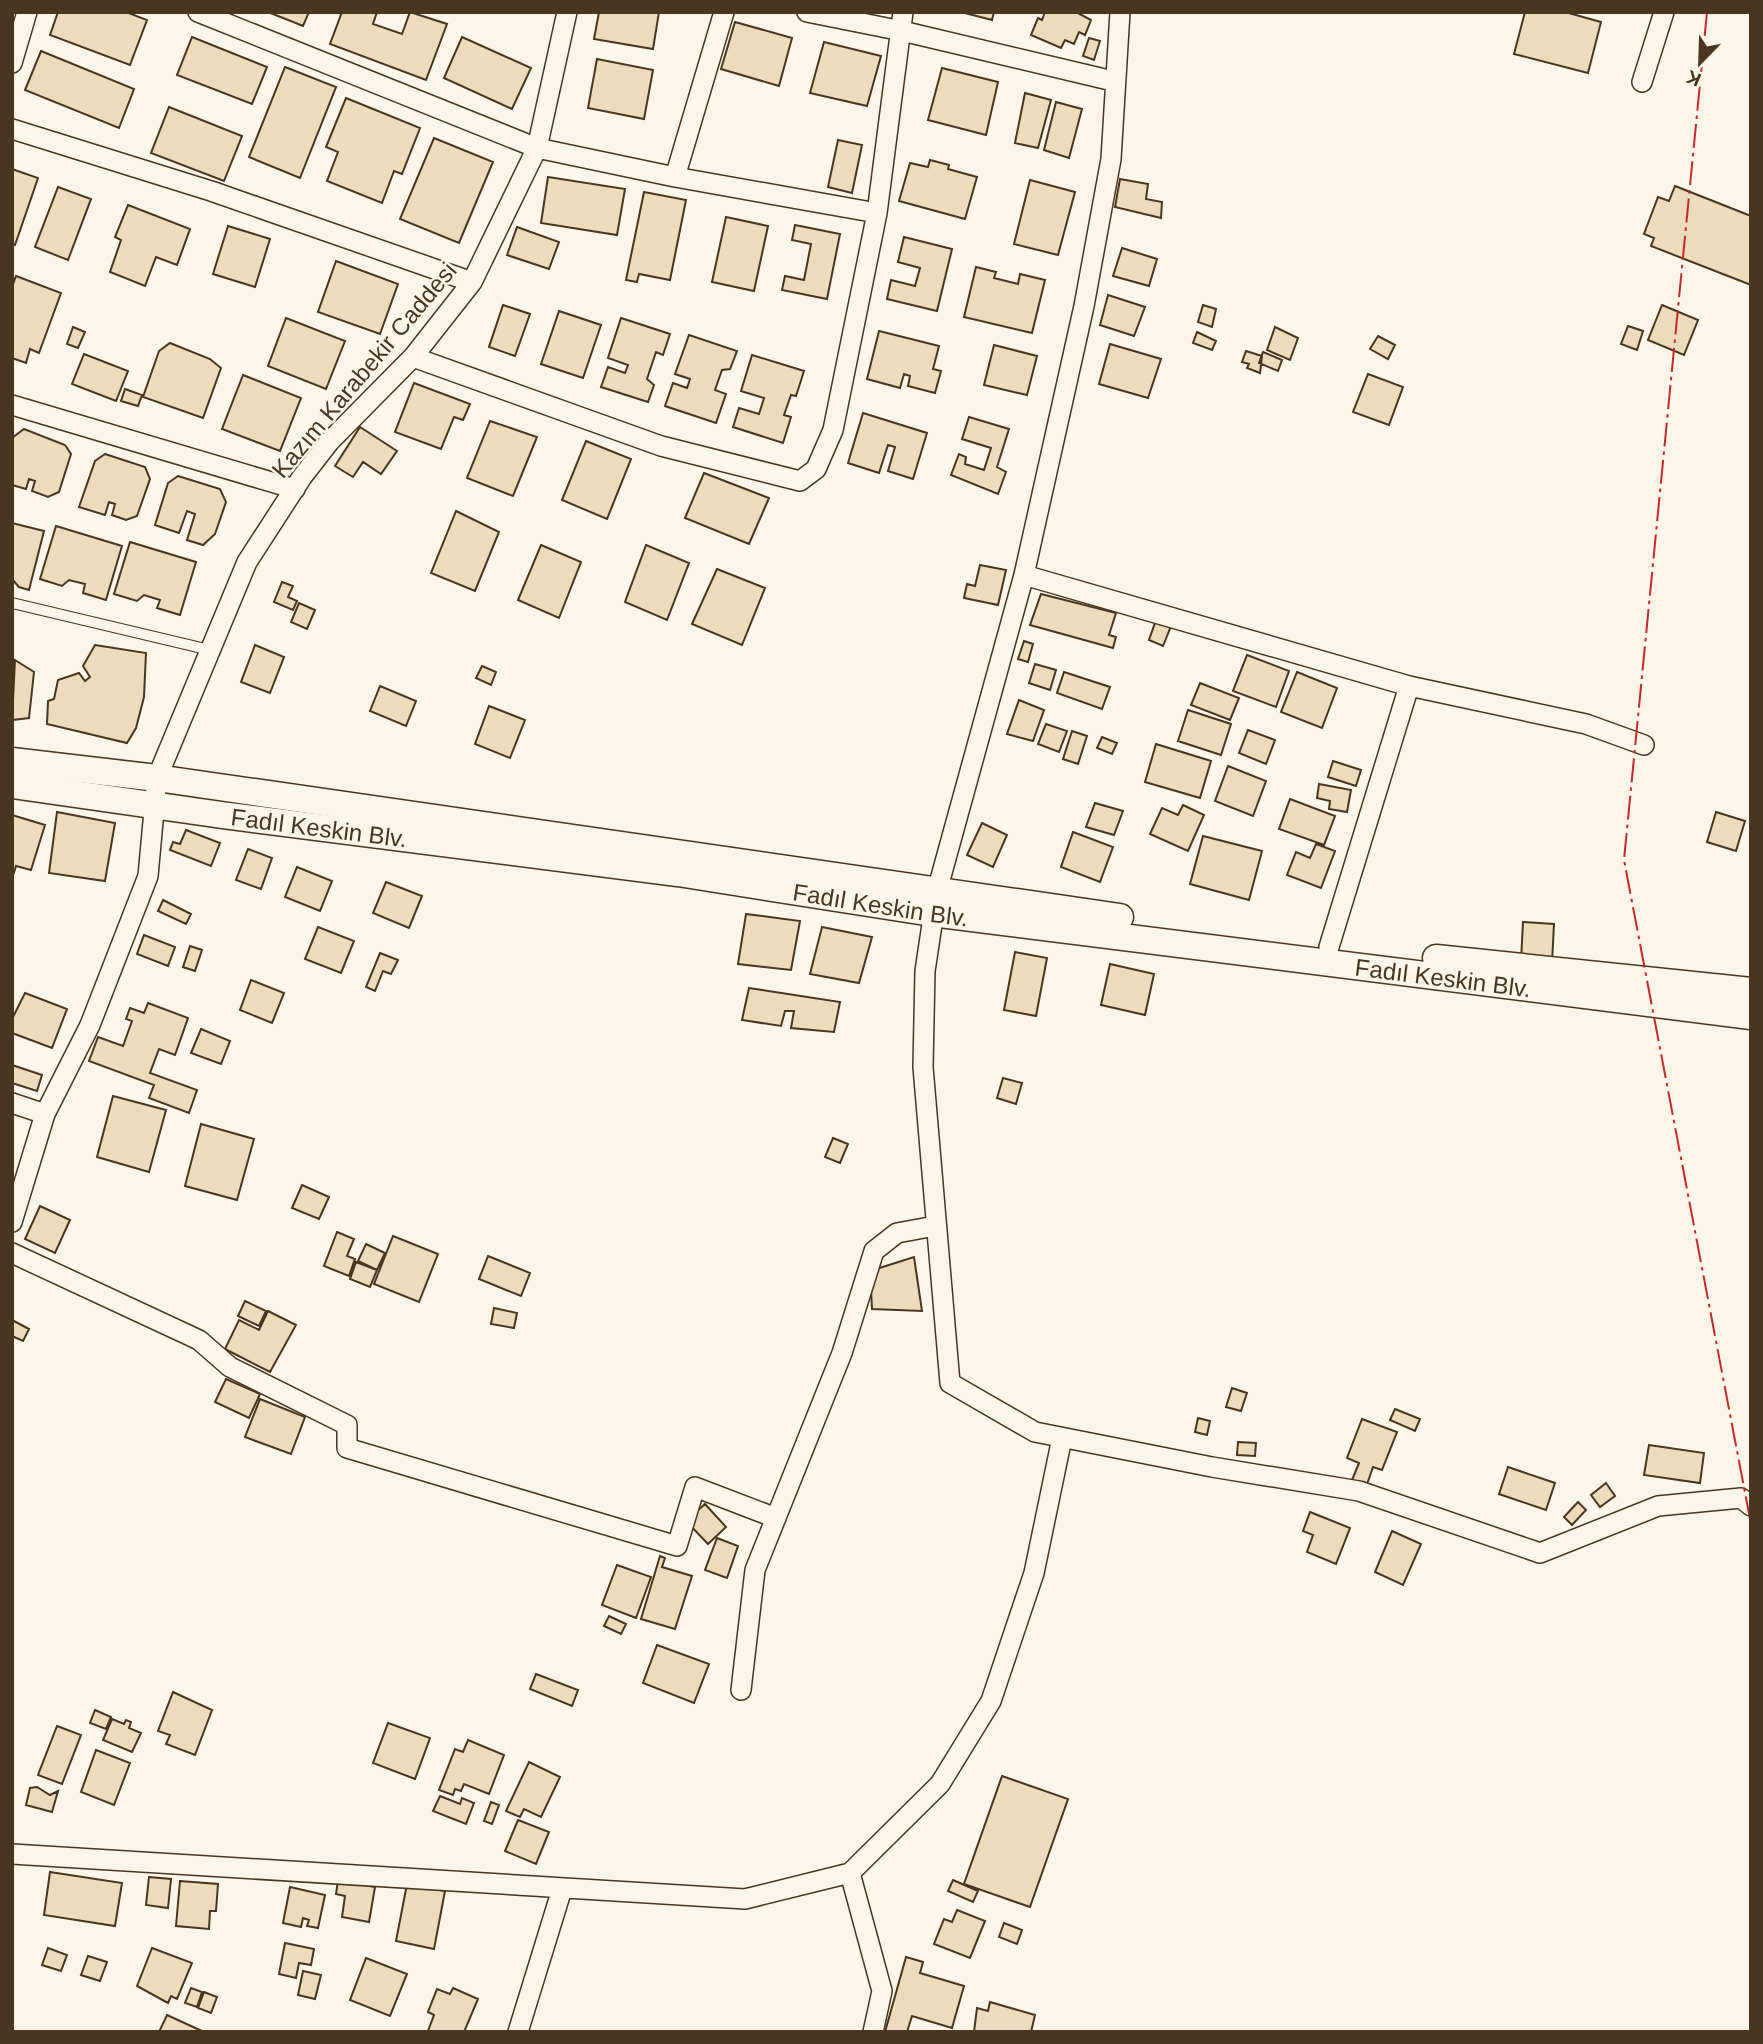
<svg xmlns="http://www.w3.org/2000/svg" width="1763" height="2044" viewBox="0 0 1763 2044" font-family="Arial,sans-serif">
  <rect width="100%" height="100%" fill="#fbf6e9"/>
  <path fill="#ecdcbc" stroke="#4a3520" stroke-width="2" d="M58,12H126L147,20L130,65L50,35Z
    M268,12H309L303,26Z
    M342,12H377L373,24L402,34L410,12L447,24L426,80L330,44Z
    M599,12H659L653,49L594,39Z
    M961,12H994L992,20Z
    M1045,12H1076L1091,20L1085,35L1079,32L1074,44L1065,40L1061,48L1031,35L1038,18L1042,20Z
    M1525,12H1565L1601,22L1588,73L1514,54Z
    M735,22L792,38L779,86L721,69Z
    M192,37L267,67L252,104L177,75Z
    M462,37L531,68L512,109L444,78Z
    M1089,38L1100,41L1094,60L1083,56Z
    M824,42L881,56L867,106L810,93Z
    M41,51L134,89L119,128L25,90Z
    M597,59L653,70L644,119L588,108Z
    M285,67L336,87L300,178L249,157Z
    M942,68L998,82L986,135L928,120Z
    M1025,93L1051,100L1038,148L1015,143Z
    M346,98L420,128L402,174L394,171L382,203L327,181L338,152L326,147Z
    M1056,102L1082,109L1069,158L1044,150Z
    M169,107L242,136L224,181L151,153Z
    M434,138L493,162L459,243L400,219Z
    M838,140L862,145L852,193L828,187Z
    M930,160L949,165L948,169L977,177L965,219L899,201L910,163L928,167Z
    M12,169L38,178L15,245L12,244Z
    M548,177L625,189L617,235L541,223Z
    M1120,179L1148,184L1146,199L1162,202L1161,218L1115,207Z
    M1030,180L1075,192L1058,255L1014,244Z
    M1675,186L1751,216V285L1651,246L1654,238L1644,234L1658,197L1669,201Z
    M58,187L91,199L68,260L35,247Z
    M644,192L686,200L670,280L639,274L637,282L626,280Z
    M128,205L190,229L177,265L156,257L145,286L110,272L121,240L115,237Z
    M726,217L768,226L754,291L712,282Z
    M795,225L840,234L827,299L782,290L785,276L804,280L811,244L792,240Z
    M228,226L270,239L255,287L213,274Z
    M517,227L559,242L549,269L507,255Z
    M904,237L952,249L937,311L887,299L891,280L915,286L920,268L898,262Z
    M1122,248L1157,259L1149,286L1113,276Z
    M336,261L398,284L380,334L318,312Z
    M976,267L996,272L994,278L1018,284L1020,274L1045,280L1032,333L964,317Z
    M16,276L61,293L39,353L30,349L26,363L12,358V287Z
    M1108,295L1145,307L1134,336L1100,325Z
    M503,305L530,314L515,356L489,347Z
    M1203,305L1216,309L1212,327L1198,322Z
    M1662,305L1698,320L1684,355L1648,340Z
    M559,311L601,325L583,378L541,364Z
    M286,318L345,341L326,389L268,366Z
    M621,318L670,334L663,355L656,352L647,379L654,385L648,402L601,387L608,367L625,373L628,365L608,358Z
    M1628,326L1643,331L1637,350L1621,344Z
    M73,327L85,332L78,348L67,344Z
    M1275,327L1298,338L1290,360L1267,350Z
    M879,331L939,346L933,369L941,371L935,393L908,386L910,376L904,374L900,388L867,379Z
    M1197,332L1216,341L1212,350L1193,343Z
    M689,335L737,351L730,369L722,370L715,390L726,394L716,423L665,406L673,383L687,388L690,379L675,374Z
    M1378,336L1395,345L1388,359L1370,349Z
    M170,343L210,359L221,368L203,418L143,397L159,351Z
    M1110,344L1161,359L1148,398L1099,384Z
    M994,345L1037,356L1027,395L984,385Z
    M1246,351L1262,356L1260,373L1247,368L1249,364L1242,362Z
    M1263,352L1282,360L1278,371L1259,363Z
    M84,354L128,371L116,401L72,384Z
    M752,355L804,371L796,396L791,395L784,415L791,417L783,443L733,427L739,408L759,414L764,398L741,391Z
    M1368,374L1403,387L1389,425L1353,412Z
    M243,375L301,398L280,451L222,429Z
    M414,383L470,404L463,420L454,417L441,449L395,432Z
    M125,389L142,395L138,406L121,401Z
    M863,413L927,433L913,479L888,471L895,447L888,445L879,473L848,463Z
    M969,417L1009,429L997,467L1006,472L998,494L951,475L959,454L966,457L965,464L984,470L991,448L962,439Z
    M490,421L537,437L513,496L467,478Z
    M360,427L397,451L381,474L363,462L353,477L335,466Z
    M24,429L65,445L71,454L59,492L48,497L32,491L35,481L29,479L26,489L12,485V438Z
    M586,441L631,459L607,519L562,500Z
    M105,454L145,467L150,479L137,516L126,520L112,515L115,504L109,502L105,515L79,507L95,461Z
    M704,473L769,498L749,544L685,518Z
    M178,476L220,489L226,502L215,534L203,545L187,540L195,514L187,511L179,533L155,525L168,483Z
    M456,511L499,532L475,591L431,573Z
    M12,523L44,531L29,590L19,587L12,579Z
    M56,526L122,546L106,600L83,593L85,584L69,580L62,586L40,579Z
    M130,542L196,562L180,615L157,608L160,600L144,595L137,601L114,594Z
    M541,545L581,562L559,618L518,600Z
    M646,545L689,563L667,620L625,602Z
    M980,565L1006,570L998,605L964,598L967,584L975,586Z
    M717,569L765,588L742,645L692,624Z
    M282,582L293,586L288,597L297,601L293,610L274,602Z
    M1041,594L1116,613L1109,635L1116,637L1113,648L1030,625Z
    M299,603L315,610L307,629L291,622Z
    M1156,620L1171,626L1163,646L1149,640Z
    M1024,641L1033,644L1028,662L1018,659Z
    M95,645L146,653L144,697L136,728L127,743L47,724L48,701L54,699L58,680L79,673L85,681L90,677L83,666Z
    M255,645L284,657L270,693L241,682Z
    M1247,655L1289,671L1276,707L1233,691Z
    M15,660L34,672L29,718L12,720Z
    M1035,664L1056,670L1050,690L1029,683Z
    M482,666L496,672L491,685L476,678Z
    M1064,672L1110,687L1102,709L1057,693Z
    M1297,672L1337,688L1322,728L1281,712Z
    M1200,683L1239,698L1230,720L1191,705Z
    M380,686L416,701L406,726L370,711Z
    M1019,700L1044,710L1033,741L1007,734Z
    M489,706L525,720L510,758L475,744Z
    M1188,710L1231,724L1221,755L1178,741Z
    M1046,724L1067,731L1059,752L1038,744Z
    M1248,730L1275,740L1266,764L1239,753Z
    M1072,731L1087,736L1078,764L1063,759Z
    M1102,737L1117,743L1112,754L1097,748Z
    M1156,744L1211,761L1200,798L1145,782Z
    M1333,761L1361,770L1356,786L1328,777Z
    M1228,766L1266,781L1253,816L1215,801Z
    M1319,784L1351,790L1347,812L1329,809L1330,801L1317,798Z
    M1290,799L1335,816L1324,845L1279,829Z
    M1095,803L1123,811L1114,835L1086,827Z
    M1183,805L1204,815L1188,851L1150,834L1162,808L1178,815Z
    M57,812L115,823L105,881L49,873Z
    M1716,812L1745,821L1736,851L1707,842Z
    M12,815L45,825L31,870L16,866L12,879Z
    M982,823L1007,835L993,867L967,855Z
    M186,830L220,843L211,866L170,850L173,842L180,844Z
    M1073,832L1113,847L1100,882L1061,867Z
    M1203,836L1262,851L1249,900L1190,884Z
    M1316,844L1335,851L1321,888L1287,875L1296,852L1310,858Z
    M248,849L272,858L261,889L236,880Z
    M297,867L332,881L320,911L285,897Z
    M386,882L422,896L409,928L373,913Z
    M163,900L191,914L186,924L158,911Z
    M746,914L800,921L791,970L738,964Z
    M1523,922L1554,924L1552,963L1521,961Z
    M318,927L354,941L341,973L305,959Z
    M822,927L872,937L859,983L810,974Z
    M144,935L175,947L168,966L137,954Z
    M190,946L202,950L195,971L183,967Z
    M1015,952L1047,958L1036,1016L1004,1010Z
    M380,953L398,960L391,974L383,971L375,991L366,987Z
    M1110,964L1154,974L1145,1015L1101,1005Z
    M251,980L284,993L272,1023L240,1010Z
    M749,988L840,1002L834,1032L791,1028L794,1011H785L781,1026L742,1020Z
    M25,993L67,1009L52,1048L12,1033V1019Z
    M148,1003L188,1018L175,1055L159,1049L150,1073L197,1090L189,1113L149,1098L154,1085L89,1061L98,1037L123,1046L132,1021L126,1019L130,1008L144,1013Z
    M201,1029L230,1041L221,1064L191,1053Z
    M12,1065L42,1075L37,1091L12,1083Z
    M1003,1078L1022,1083L1016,1104L997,1098Z
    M113,1096L166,1110L149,1172L97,1157Z
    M201,1124L254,1139L237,1200L185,1186Z
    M833,1138L848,1144L840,1163L825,1157Z
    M302,1185L329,1197L319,1219L292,1208Z
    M40,1206L70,1220L55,1253L25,1239Z
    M337,1232L354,1239L347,1256L355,1259L349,1276L324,1266Z
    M393,1236L438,1254L419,1302L374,1284Z
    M366,1244L385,1253L377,1270L358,1261Z
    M488,1256L530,1273L521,1296L479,1279Z
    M914,1257L922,1311L872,1309L870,1271Z
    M356,1262L377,1270L370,1287L350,1279Z
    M245,1301L266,1311L259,1326L238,1316Z
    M494,1308L517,1313L514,1328L491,1324Z
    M268,1311L296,1325L270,1372L225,1349L239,1320L259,1330Z
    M12,1320L29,1329L23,1341L12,1336Z
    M226,1379L260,1394L249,1418L215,1402Z
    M1232,1388L1247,1393L1241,1411L1226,1407Z
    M260,1399L305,1417L291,1454L245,1437Z
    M1395,1409L1420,1419L1415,1431L1390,1420Z
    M1198,1418L1210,1421L1207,1435L1195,1432Z
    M1362,1419L1397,1432L1382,1470L1373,1467L1365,1490L1350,1485L1359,1463L1347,1458Z
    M1238,1442L1256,1443L1255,1456L1237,1455Z
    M1649,1445L1704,1453L1700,1483L1644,1475Z
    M1508,1467L1555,1483L1546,1510L1499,1494Z
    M1606,1483L1615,1496L1600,1507L1591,1495Z
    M1578,1502L1586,1510L1572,1525L1564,1517Z
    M705,1504L726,1527L708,1544L686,1521Z
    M1310,1512L1350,1528L1336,1564L1307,1552L1313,1535L1303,1531Z
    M1392,1531L1421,1544L1403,1585L1375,1572Z
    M717,1538L738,1546L727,1578L705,1570Z
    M660,1556L665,1558L662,1567L692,1576L675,1629L641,1619Z
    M617,1565L651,1577L636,1618L602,1605Z
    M609,1616L626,1624L621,1634L604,1626Z
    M657,1645L709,1664L694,1703L643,1683Z
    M536,1674L578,1690L572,1706L530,1689Z
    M173,1692L212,1710L195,1755L166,1744L170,1735L158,1731Z
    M95,1710L111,1717L106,1729L90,1723Z
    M112,1719L124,1724L126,1720L131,1722L129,1728L141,1733L132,1752L103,1740Z
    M388,1723L430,1738L415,1779L373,1763Z
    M57,1726L81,1735L62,1784L38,1775Z
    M468,1740L504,1755L489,1794L464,1784L461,1791L455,1789L453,1795L439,1790L455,1749L463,1752Z
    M96,1750L130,1763L114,1805L81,1792Z
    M529,1762L560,1777L541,1817L524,1809L520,1817L506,1811Z
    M1002,1776L1068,1799L1030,1907L964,1884Z
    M37,1787L50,1795L58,1791L52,1812L26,1805L30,1788Z
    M440,1796L460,1804L462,1798L474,1803L466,1824L433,1811Z
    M491,1802L499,1805L492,1824L484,1821Z
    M518,1820L549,1832L536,1864L505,1851Z
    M50,1872L122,1883L115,1926L44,1915Z
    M149,1877L171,1879L168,1908L146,1905Z
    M338,1880L375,1887L369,1922L342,1917L345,1896L336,1894Z
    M953,1880L978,1891L973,1902L948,1891Z
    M180,1881L218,1884L216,1911H210L209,1929L176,1926Z
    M407,1884L445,1891L434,1949L396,1941Z
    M290,1887L325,1895L318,1928L307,1926L309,1920L303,1918L301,1927L283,1923Z
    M957,1910L985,1921L970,1958L934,1944L944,1919L952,1922Z
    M1004,1923L1022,1930L1017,1944L999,1937Z
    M285,1943L314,1949L311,1965L299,1963L296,1978L279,1974Z
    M48,1948L67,1955L61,1971L42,1965Z
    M152,1948L192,1963L177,1999L171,1996L168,2003L137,1986Z
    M88,1956L107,1962L100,1981L81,1975Z
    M906,1957L923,1962L920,1973L964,1986L952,2028L912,2016L907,2032H885Z
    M366,1958L407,1974L390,2016L350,2000Z
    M303,1971L321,1975L315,1999L298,1995Z
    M191,1988L202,1992L197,2007L185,2003Z
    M453,1988L478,1999L464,2032L428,2031L434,2015L428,2012L437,1989L450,1994Z
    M204,1992L217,1997L211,2013L198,2008Z
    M990,2002L1035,2015L1031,2032H974L977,2008L988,2011Z
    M167,2015L204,2032H159Z"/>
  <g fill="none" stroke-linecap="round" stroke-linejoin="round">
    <g stroke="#4a3520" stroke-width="12">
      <path id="lane" d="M12,603L210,650"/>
    </g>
    <g stroke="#4a3520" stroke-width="22">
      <path id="street" d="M198,12L537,148L675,177
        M724,12L675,177L877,213
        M807,12L902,31L1113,81
        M12,63L27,12
        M1642,82L1664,12
        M12,129L211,191L472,282
        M413,357L661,446L800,481L816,469L833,430L877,213L903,12
        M12,405L295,489
        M1024,575L1084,306L1111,159L1120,12
        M1644,745L1586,724L1409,686L1024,575L937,891L925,971L923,1067L950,1383L1035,1432L1212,1467L1359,1491L1540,1553L1658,1506L1741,1498L1751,1506
        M1329,947L1409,686
        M12,1103L45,1114
        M12,1222L45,1114L90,1025L148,876L157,778L247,562L302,477L330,441L413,357L472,282L537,148L567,12
        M12,1253L199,1340L230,1367L347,1425V1448L677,1546L695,1487L776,1518
        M741,1690L755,1570L842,1353L874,1251L897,1233L935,1226
        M12,1854L745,1899L850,1873L940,1784L991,1701L1034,1573L1062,1438
        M850,1873L882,1991L873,2032
        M518,2032L562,1889"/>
    </g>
    <g stroke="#4a3520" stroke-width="29">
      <g id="secondary">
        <path d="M12,761L157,778L1120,917"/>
        <path id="s1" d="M12,785L222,815L678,873L932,913L1751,1016"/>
        <path d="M1436,958L1751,991"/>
      </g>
    </g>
    <use href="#lane" stroke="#fbf6e9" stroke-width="10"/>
    <use href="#street" stroke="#fbf6e9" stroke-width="19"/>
    <use href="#secondary" stroke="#fbf6e9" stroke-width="26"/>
    <path stroke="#c62828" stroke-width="2" stroke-dasharray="24 5 3.5 5" stroke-linecap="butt" d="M1707,12L1624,860L1751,1524"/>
  </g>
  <g text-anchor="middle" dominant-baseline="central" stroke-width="5" stroke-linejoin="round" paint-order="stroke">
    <g font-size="24" fill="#4a3520" stroke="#fbf6e9">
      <text transform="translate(364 370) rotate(-50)">Kazım Karabekir Caddesi</text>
      <text stroke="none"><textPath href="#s1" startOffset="310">Fadıl Keskin Blv.</textPath></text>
      <text stroke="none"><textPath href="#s1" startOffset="877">Fadıl Keskin Blv.</textPath></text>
      <text stroke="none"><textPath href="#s1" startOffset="1444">Fadıl Keskin Blv.</textPath></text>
    </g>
  </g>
  <rect width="1763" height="2044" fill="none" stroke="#4a3520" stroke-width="28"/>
  <g transform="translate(1700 63) rotate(203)" stroke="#fbf6e9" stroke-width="5" paint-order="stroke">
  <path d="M0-5L12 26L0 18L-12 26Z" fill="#4a3520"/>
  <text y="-10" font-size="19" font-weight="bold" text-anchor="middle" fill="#4a3520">K</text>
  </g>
</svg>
